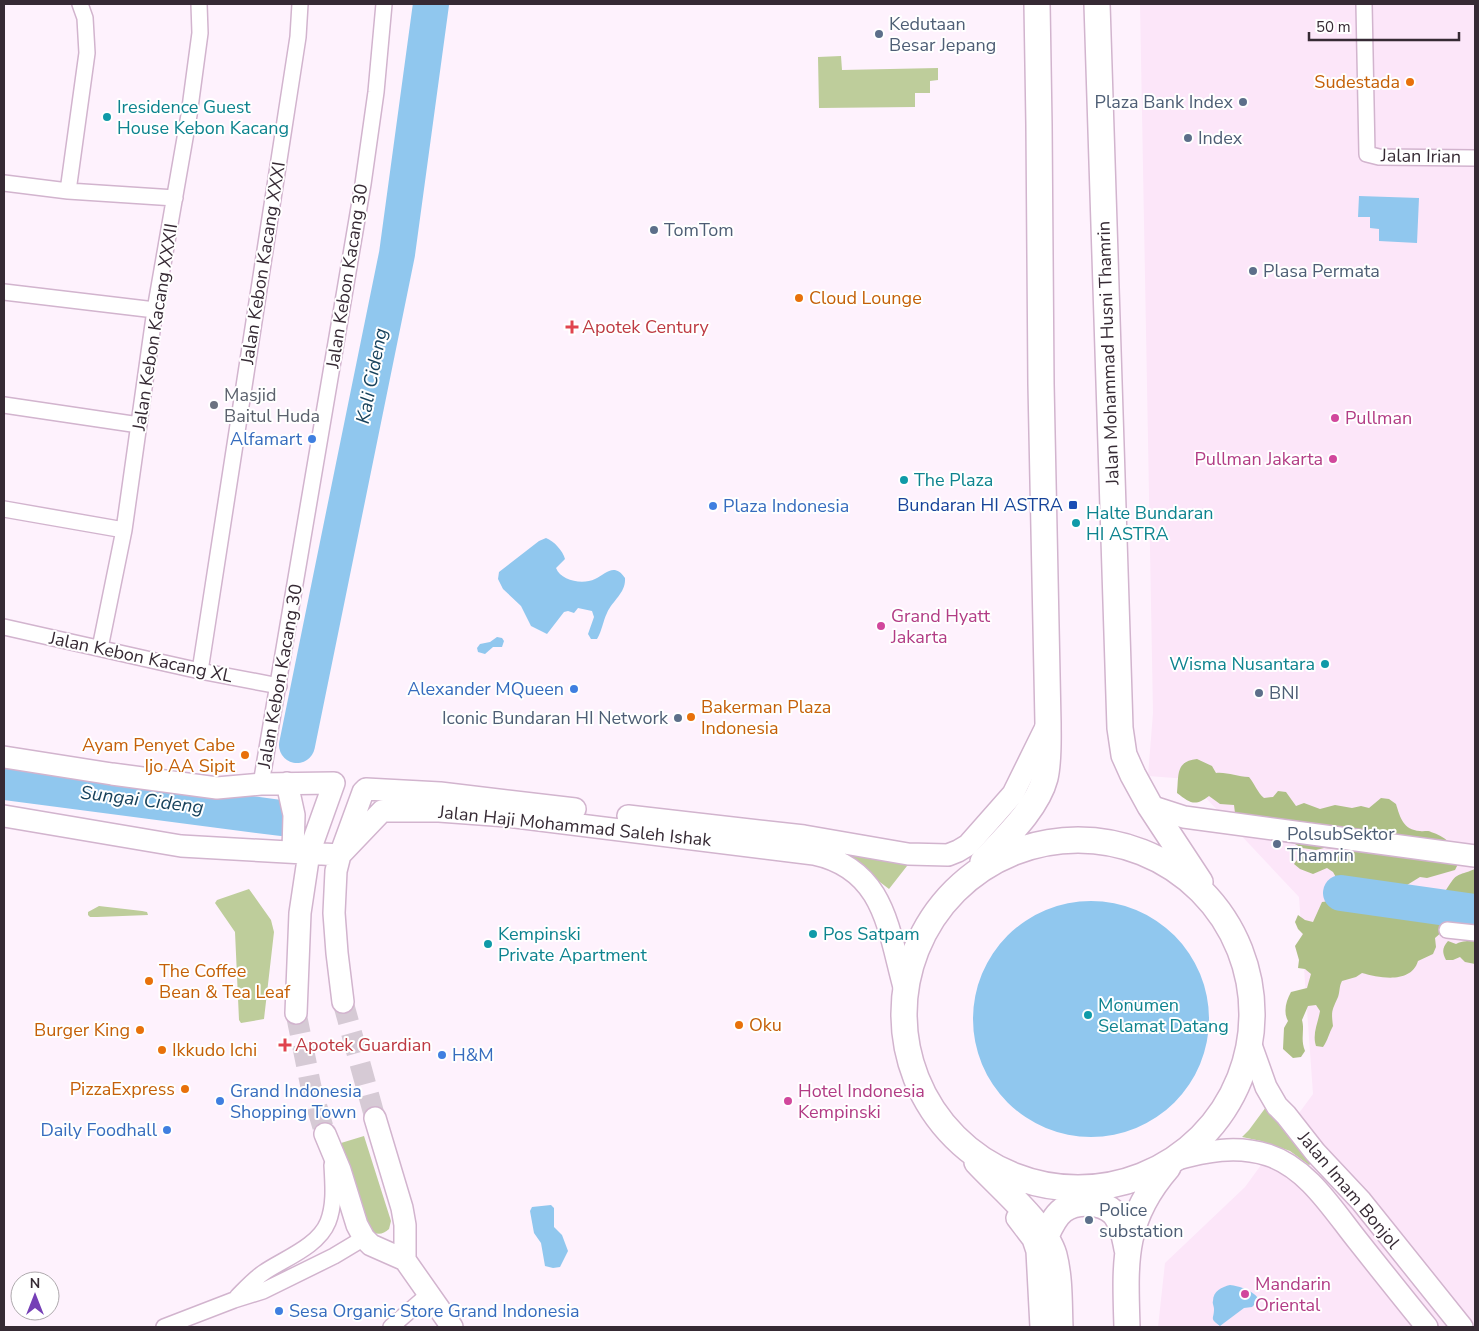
<svg xmlns="http://www.w3.org/2000/svg" width="1479" height="1331" viewBox="0 0 1479 1331" font-family="'Nunito Sans',sans-serif">
  <rect width="100%" height="100%" fill="#fef2fd"/>
  <path fill="#fce6f9" d="M1140,4H1475V1327H1158L1165,1263L1245,1187L1313,1094L1299,897L1188,779L1148,776L1153,713Z"/>
  <path fill="#becd9b" d="M841,56L842,70L938,68V80L930,81V93H915V107L819,108L818,57Z
    M847,854L907,864V866L889,889L847,857Z
    M249,889L271,920L274,932L264,1019L241,1023L239,1020L235,932L215,903L217,900Z
    M99,906L142,911L147,912L148,915L97,917H90L88,915V912Z
    M1266,1107L1312,1163L1309,1165L1290,1151L1261,1141L1242,1137L1249,1130Z
    M364,1136L391,1221L389,1229C382,1236 374,1235 368,1228L341,1143Z"/>
  <path fill="#aebf86" d="M1197,759L1212,766L1216,773C1228,772 1237,777 1249,777C1255,784 1257,792 1264,798L1273,797L1278,791L1286,792L1296,806L1304,803L1320,809L1335,805L1352,808L1361,806L1369,808L1381,798L1389,799L1396,804C1400,817 1403,830 1420,831C1424,832 1428,830 1431,832C1445,836 1453,845 1462,856L1455,870L1427,878L1420,877L1407,885L1398,884L1393,886L1372,880L1358,882L1344,881L1337,879L1333,872L1327,868L1313,874L1300,869L1294,864C1303,849 1322,856 1338,857L1339,849L1324,848L1316,850L1302,848L1295,844L1291,839L1276,840L1269,838L1240,818L1235,813L1234,805L1220,804L1209,796C1195,807 1190,803 1177,793C1179,776 1175,761 1197,759Z
    M1475,869V905H1463L1449,898L1446,890C1458,871 1456,877 1475,869Z
    M1367,891C1381,893 1387,900 1390,913L1398,917H1406L1412,911L1413,904C1425,901 1435,901 1446,907L1451,924L1435,938L1436,947L1433,954L1418,961C1411,984 1380,978 1362,973L1356,977L1342,981C1339,986 1340,992 1338,997C1332,1011 1331,1010 1333,1026C1329,1033 1328,1040 1323,1047L1316,1046C1312,1034 1318,1023 1320,1011L1316,1005L1308,1006L1302,1020C1305,1031 1300,1038 1305,1051L1301,1057L1293,1058L1283,1049L1284,1028L1288,1021C1283,1012 1286,1001 1291,992L1307,988L1311,974L1305,969L1298,968L1299,960L1295,946L1303,934L1298,929L1295,922L1298,915L1305,920L1313,922L1322,902L1338,900L1347,903L1359,892Z
    M1475,939V964L1465,962L1460,957L1453,960H1446C1442,952 1442,948 1448,941L1456,944C1463,940 1469,942 1475,939Z"/>
  <path fill="#90c7ee" d="M1359,196L1419,198L1417,243L1379,241V229L1370,228V217H1358Z
    M546,538C554,541 563,551 565,559L556,568C561,581 583,585 595,579C606,574 614,562 625,578C626,593 613,600 607,613C603,621 602,631 597,639H591L588,634L594,617L592,611L578,608L574,613L568,611L564,612L547,634L531,626L521,606L503,589L498,579L499,572L539,541Z
    M497,637L502,638L504,641L502,647H493L485,654L478,652L477,648L480,644L490,642Z
    M973 1019a118 118 0 1 1 236 0a118 118 0 1 1-236 0Z
    M551,1205L554,1208V1227L562,1235L568,1251L560,1267L553,1268L545,1266L541,1243L534,1233L530,1211L532,1207Z
    M1230,1285C1239,1286 1255,1291 1259,1300L1252,1307L1244,1308L1220,1326C1209,1318 1214,1320 1214,1309C1214,1306 1212,1303 1213,1301C1213,1291 1222,1287 1230,1285Z"/>
  <g fill="none" stroke-linecap="round" stroke-linejoin="round">
    <path stroke="#90c7ee" stroke-width="36" d="M297,745L397,254L431,4
      M4,782L281,818
      M1341,893L1475,912"/>
    <path stroke="#d6cad5" stroke-width="21" stroke-dasharray="21 11" stroke-linecap="butt" d="M343,1002L375,1118
      M296,1013L311,1087L325,1134"/>
    <g stroke="#d2b4ce" stroke-width="18">
      <path id="street" d="M1364,4L1367,154L1379,157L1475,158
        M4,183L68,191L175,198
        M68,191L87,53L85,18L80,4
        M4,292L155,310
        M4,405L139,425
        M4,509L124,530
        M4,627L200,671L279,686
        M100,648L124,530L155,310L189,115L200,33L199,4
        M200,671L298,37L300,4
        M261,784L363,184L376,92L384,4
        M1447,930L1475,933
        M237,1297C245,1289 253,1280 263,1273C283,1259 318,1247 328,1222C335,1204 333,1184 332,1165
        M164,1327L234,1300L263,1291L334,1256L364,1238
        M391,1327L429,1294"/>
    </g>
    <g stroke="#d2b4ce" stroke-width="24">
      <path id="secondary" d="M4,757L112,774L217,788L261,784L334,783L309,853L300,913L296,1013
        M287,783L294,815L293,852
        M1150,806L1184,817L1475,856
        M4,816L181,846L340,855L382,811H439L507,816L814,854C884,869 888,928 904,987
        M628,816L804,836L908,854L948,855L958,851L968,845L1013,794L1048,723
        M343,1002L337,953L334,913L336,871L340,855L363,792L366,789L440,793L575,809
        M1251,1045L1266,1087L1277,1106L1286,1115L1315,1152L1361,1201L1462,1327
        M375,1118L402,1208L405,1225V1260
        M325,1134L340,1170L357,1225L364,1238L371,1245L405,1260L452,1327
        M1174,1160C1206,1151 1236,1145 1268,1155C1308,1168 1333,1210 1358,1241C1381,1270 1404,1299 1427,1327
        M1017,1218L1033,1239L1037,1251L1041,1327"/>
    </g>
    <g stroke="#d2b4ce" stroke-width="28">
      <path id="primary" d="M1097,4L1120,728L1124,755L1133,775L1150,806L1200,882
        M904 1014a174 174 0 1 1 348 0a174 174 0 1 1-348 0Z
        M983,862C1004,839 1037,809 1045,778C1049,761 1048,741 1048,723L1041,384L1039,125L1037,4
        M977,1162C999,1186 1045,1224 1054,1255C1060,1278 1059,1304 1060,1327
        M1046,1236C1050,1227 1055,1216 1063,1210C1076,1200 1102,1201 1114,1213C1122,1222 1125,1238 1127,1249
        M1127,1327C1125,1261 1122,1220 1168,1167"/>
    </g>
    <use href="#street" stroke="#fff" stroke-width="15"/>
    <use href="#secondary" stroke="#fff" stroke-width="21"/>
    <use href="#primary" stroke="#fff" stroke-width="25"/>
  </g>
  <g fill="#5c6f8a" stroke="#fff" stroke-width="2">
    <circle cx="879" cy="34" r="5"/>
    <circle cx="1243" cy="102" r="5"/>
    <circle cx="1188" cy="138" r="5"/>
    <circle cx="654" cy="230" r="5"/>
    <circle cx="1253" cy="271" r="5"/>
    <circle cx="1259" cy="693" r="5"/>
    <circle cx="678" cy="718" r="5"/>
    <circle cx="1277" cy="844" r="5"/>
    <circle cx="1089" cy="1220" r="5"/>
  </g>
  <g fill="#e8710a" stroke="#fff" stroke-width="2">
    <circle cx="1410" cy="82" r="5"/>
    <circle cx="799" cy="298" r="5"/>
    <circle cx="691" cy="717" r="5"/>
    <circle cx="245" cy="755" r="5"/>
    <circle cx="149" cy="981" r="5"/>
    <circle cx="739" cy="1025" r="5"/>
    <circle cx="140" cy="1030" r="5"/>
    <circle cx="162" cy="1050" r="5"/>
    <circle cx="185" cy="1089" r="5"/>
  </g>
  <g fill="#0f9aa8" stroke="#fff" stroke-width="2">
    <circle cx="107" cy="117" r="5"/>
    <circle cx="904" cy="480" r="5"/>
    <circle cx="1076" cy="523" r="5"/>
    <circle cx="1325" cy="664" r="5"/>
    <circle cx="813" cy="934" r="5"/>
    <circle cx="488" cy="944" r="5"/>
    <circle cx="1088" cy="1015" r="5"/>
  </g>
  <g fill="#e0444e" stroke="#fff" stroke-width="2">
    <path d="M569.5 319.5h5v5h5v5h-5v5h-5v-5h-5v-5h5z"/>
    <path d="M282.5 1037.5h5v5h5v5h-5v5h-5v-5h-5v-5h5z"/>
  </g>
  <circle fill="#6b7280" stroke="#fff" stroke-width="2" cx="214" cy="405" r="5"/>
  <g fill="#d1479c" stroke="#fff" stroke-width="2">
    <circle cx="1335" cy="418" r="5"/>
    <circle cx="1333" cy="459" r="5"/>
    <circle cx="881" cy="626" r="5"/>
    <circle cx="788" cy="1101" r="5"/>
    <circle cx="1245" cy="1294" r="5"/>
  </g>
  <g fill="#3f7fe0" stroke="#fff" stroke-width="2">
    <circle cx="312" cy="439" r="5"/>
    <circle cx="713" cy="506" r="5"/>
    <circle cx="574" cy="689" r="5"/>
    <circle cx="442" cy="1055" r="5"/>
    <circle cx="220" cy="1101" r="5"/>
    <circle cx="167" cy="1130" r="5"/>
    <circle cx="279" cy="1311" r="5"/>
  </g>
  <rect fill="#1a4fb4" stroke="#fff" stroke-width="2" x="1068" y="500" width="10" height="10" rx="2.5"/>
  <g text-anchor="middle" dominant-baseline="central" stroke-width="4" stroke-linejoin="round" paint-order="stroke">
    <g font-size="18" fill="#4e5e75" stroke="#fff" text-anchor="start">
      <text x="889" y="24">Kedutaan<tspan x="889" dy="21">Besar Jepang</tspan></text>
      <text x="1233" y="102" text-anchor="end">Plaza Bank Index</text>
      <text x="1198" y="138">Index</text>
      <text x="664" y="230">TomTom</text>
      <text x="1263" y="271">Plasa Permata</text>
      <text x="1269" y="693">BNI</text>
      <text x="668" y="718" text-anchor="end">Iconic Bundaran HI Network</text>
      <text x="1287" y="834">PolsubSektor<tspan x="1287" dy="21">Thamrin</tspan></text>
      <text x="1099" y="1210">Police<tspan x="1099" dy="21">substation</tspan></text>
    </g>
    <g font-size="18" fill="#c56008" stroke="#fff" text-anchor="start">
      <text x="1400" y="82" text-anchor="end">Sudestada</text>
      <text x="809" y="298">Cloud Lounge</text>
      <text x="701" y="707">Bakerman Plaza<tspan x="701" dy="21">Indonesia</tspan></text>
      <text x="235" y="745" text-anchor="end">Ayam Penyet Cabe<tspan x="235" dy="21">Ijo AA Sipit</tspan></text>
      <text x="159" y="971">The Coffee<tspan x="159" dy="21">Bean &amp; Tea Leaf</tspan></text>
      <text x="749" y="1025">Oku</text>
      <text x="130" y="1030" text-anchor="end">Burger King</text>
      <text x="172" y="1050">Ikkudo Ichi</text>
      <text x="175" y="1089" text-anchor="end">PizzaExpress</text>
    </g>
    <g font-size="18" fill="#0d838f" stroke="#fff" text-anchor="start">
      <text x="117" y="107">Iresidence Guest<tspan x="117" dy="21">House Kebon Kacang</tspan></text>
      <text x="914" y="480">The Plaza</text>
      <text x="1086" y="513">Halte Bundaran<tspan x="1086" dy="21">HI ASTRA</tspan></text>
      <text x="1315" y="664" text-anchor="end">Wisma Nusantara</text>
      <text x="498" y="934">Kempinski<tspan x="498" dy="21">Private Apartment</tspan></text>
      <text x="823" y="934">Pos Satpam</text>
      <text x="1098" y="1005">Monumen<tspan x="1098" dy="21">Selamat Datang</tspan></text>
    </g>
    <g font-size="18" fill="#362a34" stroke="#fff">
      <text transform="translate(1421 156) rotate(1)">Jalan Irian</text>
      <text transform="translate(263 263) rotate(-81)">Jalan Kebon Kacang XXXI</text>
      <text transform="translate(347 276) rotate(-81)">Jalan Kebon Kacang 30</text>
      <text transform="translate(155 327) rotate(-81)">Jalan Kebon Kacang XXXII</text>
      <text transform="translate(1108 353) rotate(-92)">Jalan Mohammad Husni Thamrin</text>
      <text transform="translate(141 657) rotate(12)">Jalan Kebon Kacang XL</text>
      <text transform="translate(280 676) rotate(-80)">Jalan Kebon Kacang 30</text>
      <text transform="translate(575 826) rotate(6)">Jalan Haji Mohammad Saleh Ishak</text>
      <text transform="translate(1349 1190) rotate(50)">Jalan Imam Bonjol</text>
    </g>
    <g font-size="18" fill="#be3a42" stroke="#fff" text-anchor="start">
      <text x="582" y="327">Apotek Century</text>
      <text x="295" y="1045">Apotek Guardian</text>
    </g>
    <g font-size="18" fill="#5b616d" stroke="#fff" text-anchor="start">
      <text x="224" y="395">Masjid<tspan x="224" dy="21">Baitul Huda</tspan></text>
    </g>
    <g font-size="18" fill="#b23c85" stroke="#fff" text-anchor="start">
      <text x="1345" y="418">Pullman</text>
      <text x="1323" y="459" text-anchor="end">Pullman Jakarta</text>
      <text x="891" y="616">Grand Hyatt<tspan x="891" dy="21">Jakarta</tspan></text>
      <text x="798" y="1091">Hotel Indonesia<tspan x="798" dy="21">Kempinski</tspan></text>
      <text x="1255" y="1284">Mandarin<tspan x="1255" dy="21">Oriental</tspan></text>
    </g>
    <g font-size="18" fill="#366cbe" stroke="#fff" text-anchor="start">
      <text x="302" y="439" text-anchor="end">Alfamart</text>
      <text x="723" y="506">Plaza Indonesia</text>
      <text x="564" y="689" text-anchor="end">Alexander MQueen</text>
      <text x="452" y="1055">H&amp;M</text>
      <text x="230" y="1091">Grand Indonesia<tspan x="230" dy="21">Shopping Town</tspan></text>
      <text x="157" y="1130" text-anchor="end">Daily Foodhall</text>
      <text x="289" y="1311">Sesa Organic Store Grand Indonesia</text>
    </g>
    <g font-size="18" fill="#164399" stroke="#fff" text-anchor="end">
      <text x="1063" y="505">Bundaran HI ASTRA</text>
    </g>
    <g font-size="19" font-style="italic" fill="#17425c" stroke="#fff">
      <text transform="translate(372 376) rotate(-79)">Kali Cideng</text>
      <text transform="translate(142 800) rotate(7)">Sungai Cideng</text>
    </g>
  </g>
  <rect width="1479" height="1331" fill="none" stroke="#362a34" stroke-width="10"/>
  <g transform="translate(35 1296)"><circle r="24" fill="#ffffff" stroke="#afaaae"/>
  <path d="M0-4L9 19L0 12L-9 19Z" fill="#753fb6"/>
  <text y="-8" font-size="14" font-weight="bold" text-anchor="middle" fill="#362a34">N</text>
  </g>
  <path d="M1309 32v8h150v-8" fill="none" stroke="#362a34" stroke-width="2.5"/>
  <text x="1316" y="32" font-size="15" fill="#362a34" stroke="#ffffff" stroke-width="4" paint-order="stroke">50 m</text>
</svg>
